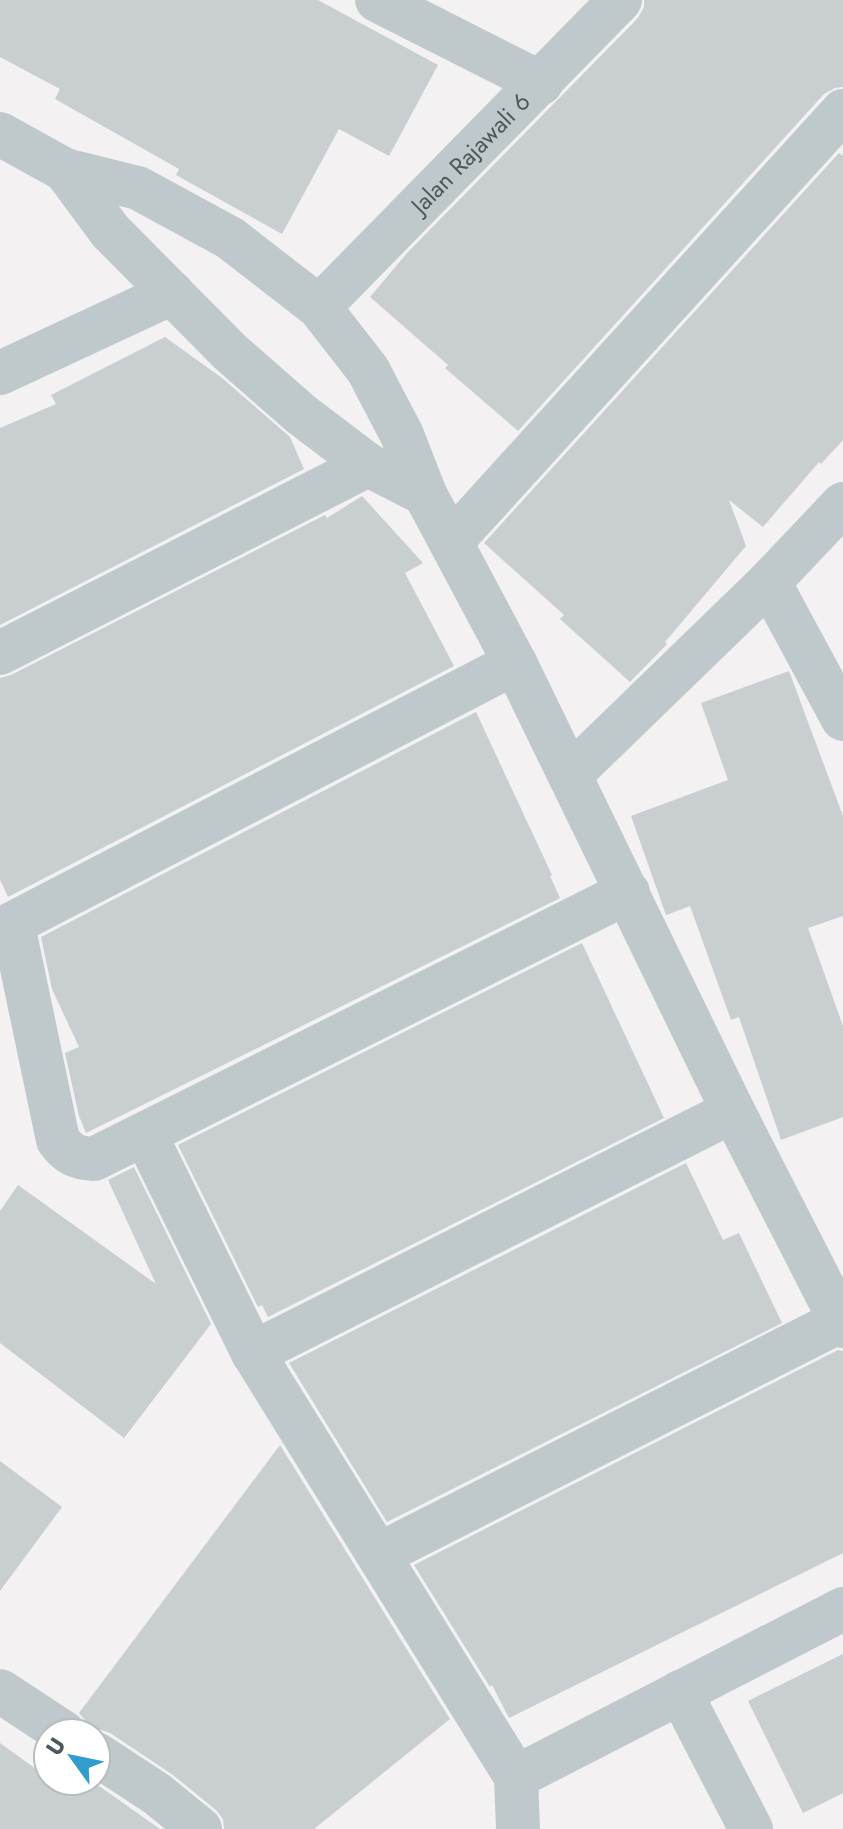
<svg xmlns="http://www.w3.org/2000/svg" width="843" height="1829" viewBox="0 0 843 1829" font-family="Jost,sans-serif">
  <rect width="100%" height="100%" fill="#f3f1f2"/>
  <path fill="#c9ced0" d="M0,0H318L438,65L389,156L339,129L282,234L176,175L179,169L55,99L60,89L0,57Z
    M644,0H843V87L835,88L824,94L518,431L445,368L448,365L370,297L407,253L638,18L644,7Z
    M839,153L843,156V440L821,464L819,462L763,527L729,500L746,546L665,642L667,644L630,682L560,619L564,615L484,543Z
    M165,337L222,378L290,437L304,469L0,625V428L56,404L51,395Z
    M362,496L423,563L405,573L454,666L8,897L0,880V678L11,675L325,515L327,518Z
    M789,671L843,816V916L808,928L843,1026V1117L781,1140L739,1017L731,1020L690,906L666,915L631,816L728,780L701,703Z
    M476,712L552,875L550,876L560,898L86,1133L79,1116L65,1053L79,1047L52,989L41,937Z
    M582,943L664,1118L268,1317L262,1305L258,1307L178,1145Z
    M686,1163L723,1240L739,1233L782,1323L387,1522L289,1363Z
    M134,1167L211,1324L124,1438L0,1343V1211L18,1185L156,1284L108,1180Z
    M838,1350L843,1351V1553L509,1718L492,1685L490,1687L414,1565Z
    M280,1445L450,1719L314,1829H224L223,1819L216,1810L173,1775L110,1733L98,1729L88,1731L86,1721L79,1713Z
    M0,1461L62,1507L0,1591Z
    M843,1654V1793L803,1813L748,1701Z
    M0,1743L36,1769L48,1753V1781H92L160,1829H0Z"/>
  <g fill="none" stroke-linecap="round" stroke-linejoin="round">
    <g stroke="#bfc9cc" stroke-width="44">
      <path d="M377,0L541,83"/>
      <path d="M0,134L65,170L138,188L230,238L319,307L368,370L402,435L425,494L515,663L733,1111L843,1326"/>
      <path d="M65,170L110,231L230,352L302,415L368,465L425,494"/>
      <path id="s1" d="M319,307L620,0"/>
      <path d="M0,373L172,293"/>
      <path d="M452,541L843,111"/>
      <path d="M769,582L843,719"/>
      <path d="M0,653L368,465"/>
      <path d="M571,774L769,582L843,504"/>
      <path d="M13,925L58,1140C68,1154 76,1158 94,1159L628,892"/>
      <path d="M0,930L515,663"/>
      <path d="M145,1134L253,1353L516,1777L518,1829"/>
      <path d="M253,1353L733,1111"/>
      <path d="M380,1554L840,1321"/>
      <path d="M0,1691L64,1733"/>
      <path d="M680,1692L751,1829"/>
      <path d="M96,1754L157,1794L200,1829"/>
      <path d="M516,1777L843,1609"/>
    </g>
  </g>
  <g text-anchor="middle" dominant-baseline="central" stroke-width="7" stroke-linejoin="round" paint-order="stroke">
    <g font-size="24" fill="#4b595c" stroke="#fff">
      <text stroke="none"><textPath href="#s1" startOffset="216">Jalan Rajawali 6</textPath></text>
    </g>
  </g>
  <g transform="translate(72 1757) rotate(303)"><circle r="38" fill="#ffffff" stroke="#b7bdbe" stroke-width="2"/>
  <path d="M0-6L14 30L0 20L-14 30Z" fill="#319cce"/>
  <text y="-12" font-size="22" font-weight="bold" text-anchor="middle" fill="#4b595c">U</text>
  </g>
</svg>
